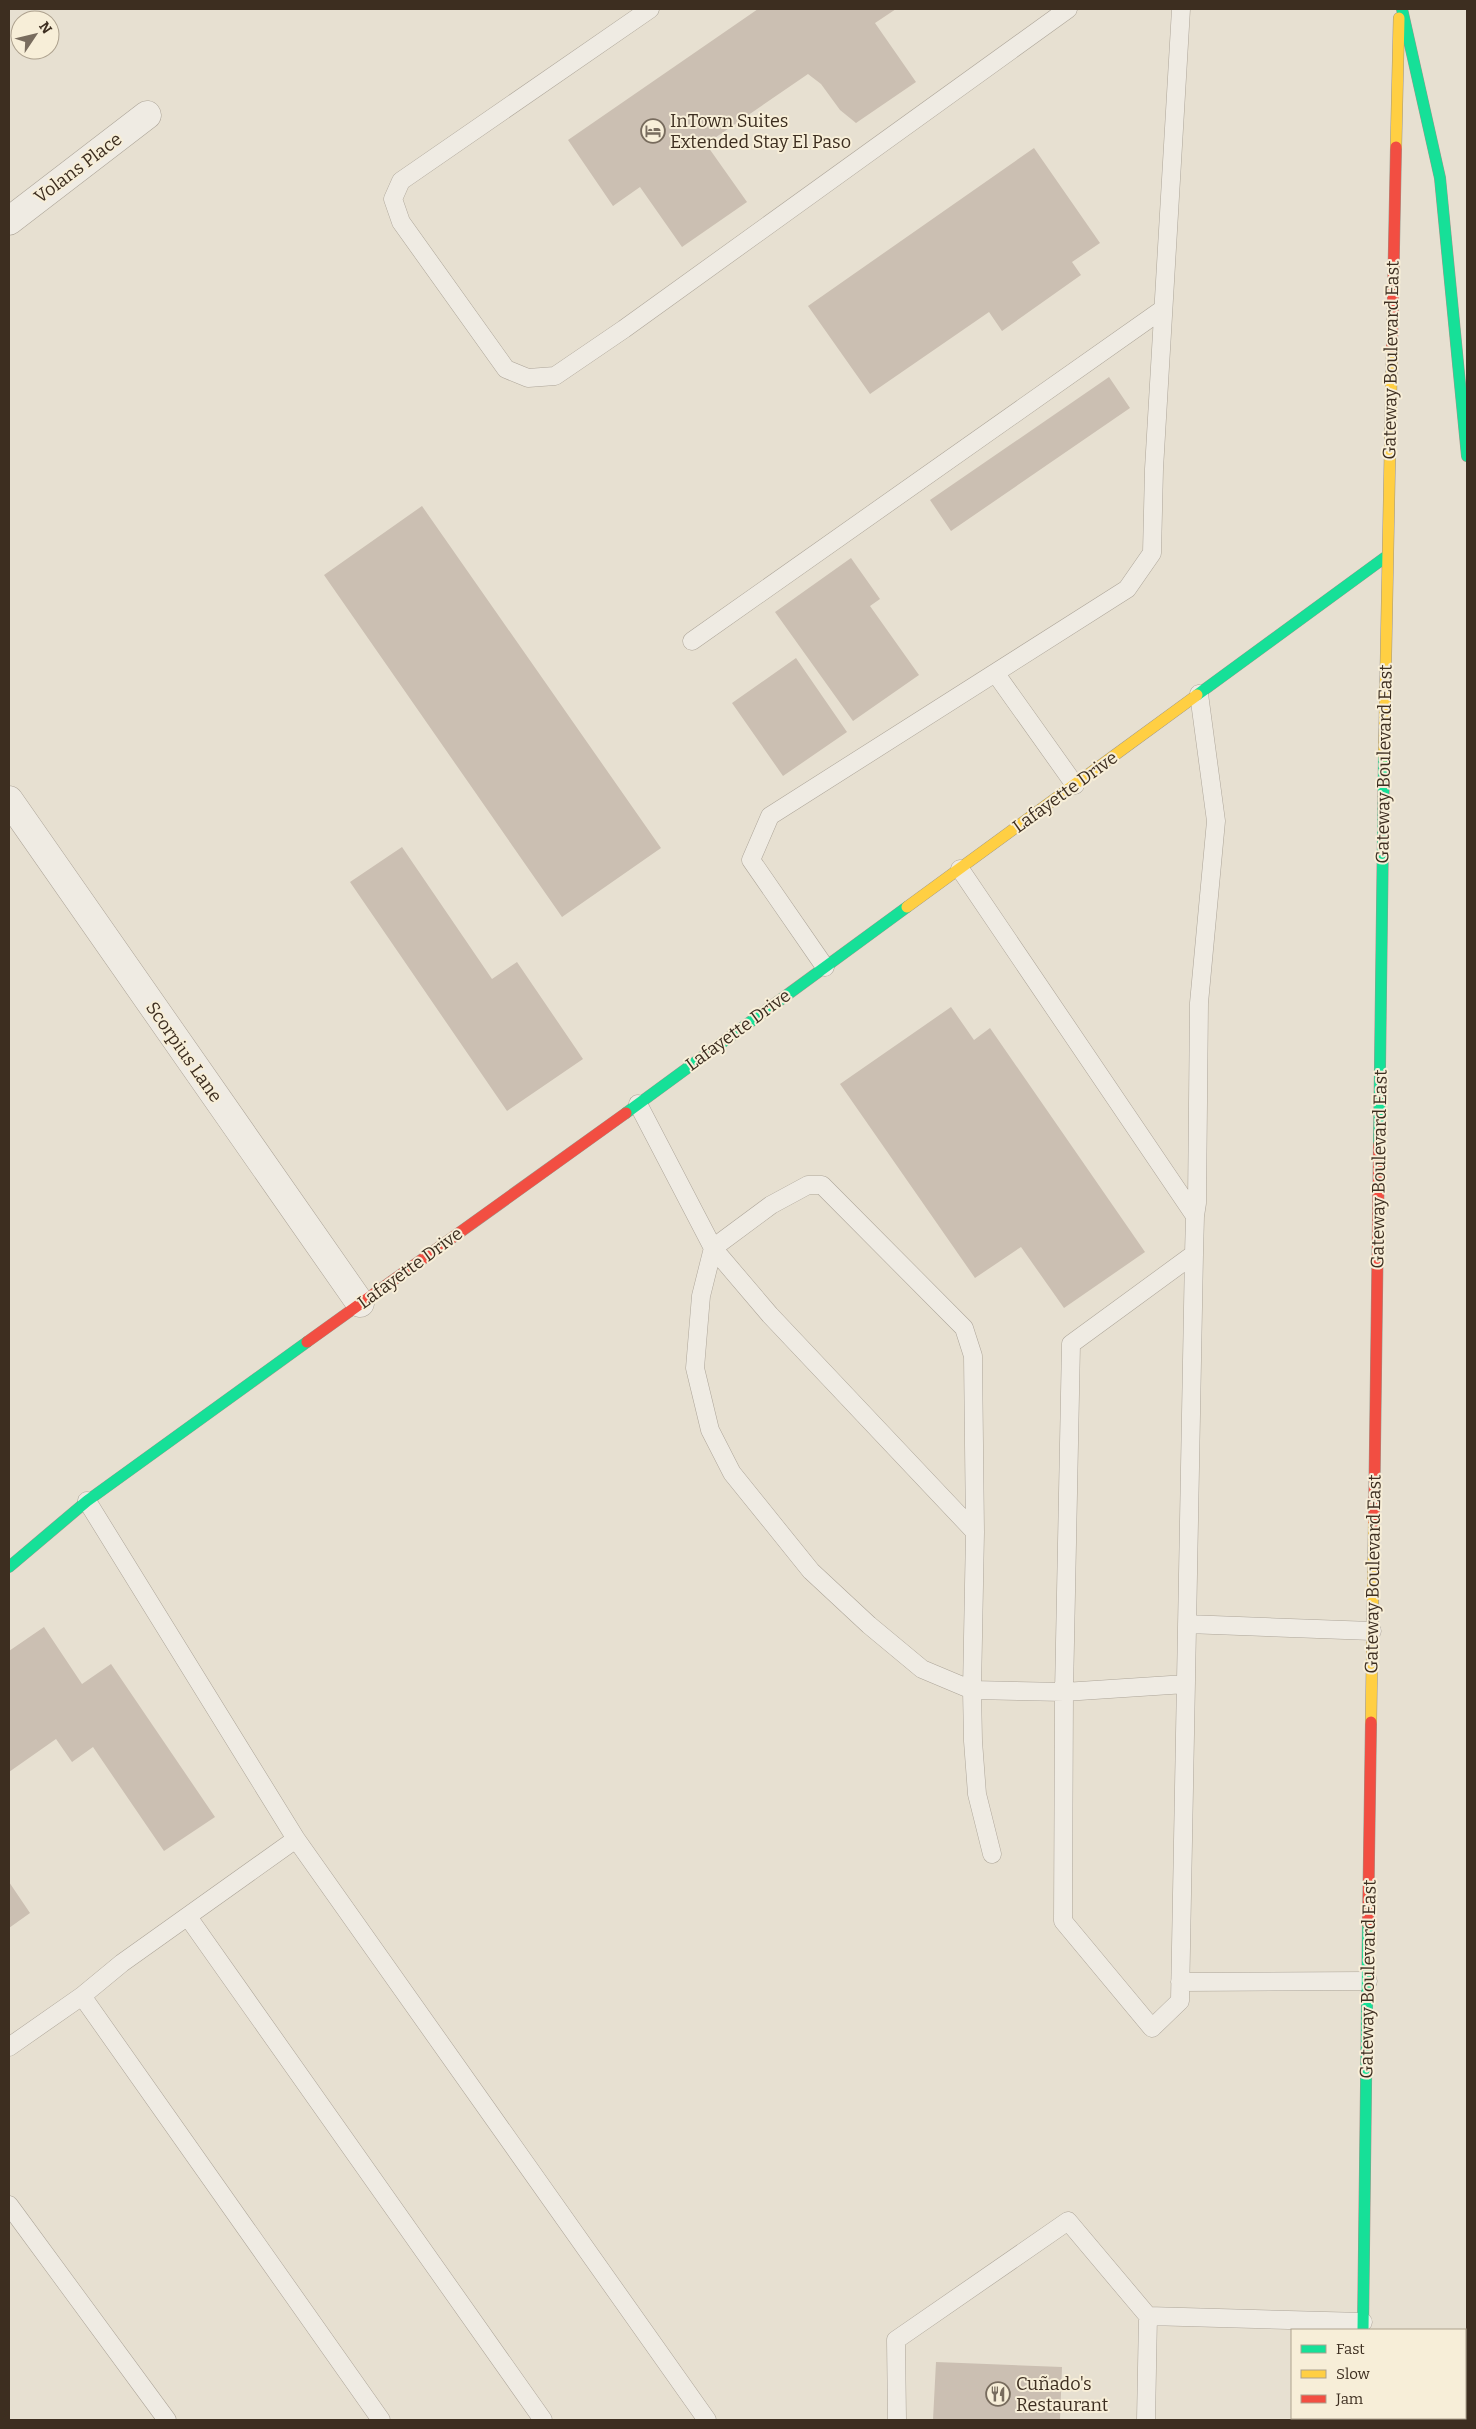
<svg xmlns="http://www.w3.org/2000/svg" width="1476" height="2429" viewBox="0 0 1476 2429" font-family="Bitter,serif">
  <rect width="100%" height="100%" fill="#e7e0d1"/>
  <path fill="#cbbfb2" d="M758,9H896L875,23L916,82L856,123L840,110L821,84L808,74L706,144L747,202L682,247L640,187L613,206L568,140Z
    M1034,148L1100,243L1072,262L1081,275L1002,331L989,312L870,394L808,306Z
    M1109,377L1130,408L951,531L930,500Z
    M422,506L661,848L562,917L324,575Z
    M851,558L880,599L870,606L919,675L853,721L775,612Z
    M796,658L847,732L783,776L732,703Z
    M402,847L492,979L517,962L583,1059L507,1111L350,882Z
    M951,1007L974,1040L990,1028L1145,1252L1064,1308L1021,1247L975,1278L840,1084Z
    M44,1627L82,1684L111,1664L215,1817L164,1851L93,1747L72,1762L56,1739L9,1772V1651Z
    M9,1882L30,1913L9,1928Z
    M936,2362L1062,2367L1060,2420H933Z"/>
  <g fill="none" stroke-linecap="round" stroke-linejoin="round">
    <g stroke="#ada599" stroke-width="19">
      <path id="lane" d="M650,9L401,181L393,199L401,222L506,369L528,378L555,376L624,329L1068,9
        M692,641L1163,309
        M996,674L1075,785
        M960,869L1195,1216
        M825,967L751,860L770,816L1127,589L1152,553L1154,469L1181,9
        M638,1104L713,1248L771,1205L808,1185H822L964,1328L973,1356L975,1532L972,1690L1064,1692L1186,1684
        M713,1248L701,1296L695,1368L710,1430L732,1473L811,1571L869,1625L922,1669L972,1690L973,1741L977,1794L992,1854
        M713,1248L770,1315L975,1532
        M1194,1254L1071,1344L1064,1692L1063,1921L1152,2028L1180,2001L1194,1254L1195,1216L1197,1203L1199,1003L1216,821L1199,694
        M87,1501L296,1839L707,2420
        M1187,1624L1372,1631
        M296,1839L122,1963L82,1996L381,2420
        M188,1917L543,2420
        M1180,1982L1368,1981
        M9,2047L82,1996
        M9,2205L167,2420
        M897,2420L896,2340L1068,2221L1148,2316
        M1146,2420L1148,2316L1363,2322"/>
    </g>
    <g stroke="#ada599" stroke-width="29">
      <path id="street" d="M9,221L147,115
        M9,800L360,1303"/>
    </g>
    <g stroke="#9c958a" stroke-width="12">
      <path id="fast" d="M1402,9L1440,178L1467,456
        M1197,695L1387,556
        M626,1113L907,907
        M1379,1144L1384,756
        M9,1567L87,1501L307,1342
        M1363,2330L1368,1924
        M1362,2418V2420"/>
    </g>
    <g stroke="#9c958a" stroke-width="12">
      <path id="slow" d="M1396,147L1399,18
        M1384,756L1392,347
        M907,907L1197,695
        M1371,1722L1374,1522"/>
    </g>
    <g stroke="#9c958a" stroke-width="12">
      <path id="jam" d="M1392,347L1396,147
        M307,1342L626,1113
        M1374,1522L1379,1144
        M1368,1924L1371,1722"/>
    </g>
    <use href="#lane" stroke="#efebe3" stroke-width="18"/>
    <use href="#street" stroke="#efebe3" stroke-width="28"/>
    <use href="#fast" stroke="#16e098" stroke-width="11"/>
    <use href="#slow" stroke="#ffcf43" stroke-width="11"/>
    <use href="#jam" stroke="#f24e42" stroke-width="11"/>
  </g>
  <defs>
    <g id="hotel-ring" transform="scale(1.25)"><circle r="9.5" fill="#f7eed8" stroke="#786c5e" stroke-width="1.5"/><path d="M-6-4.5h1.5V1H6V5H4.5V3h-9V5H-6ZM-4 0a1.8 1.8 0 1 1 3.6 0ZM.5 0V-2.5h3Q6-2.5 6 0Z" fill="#786c5e"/></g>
    <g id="restaurant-ring" transform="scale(1.25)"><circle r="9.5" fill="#f7eed8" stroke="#786c5e" stroke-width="1.5"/><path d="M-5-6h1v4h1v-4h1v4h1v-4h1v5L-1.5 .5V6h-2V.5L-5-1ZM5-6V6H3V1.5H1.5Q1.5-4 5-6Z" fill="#786c5e"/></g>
  </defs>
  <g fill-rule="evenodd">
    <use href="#hotel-ring" x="653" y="131"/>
    <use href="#restaurant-ring" x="998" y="2394"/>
  </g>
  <g text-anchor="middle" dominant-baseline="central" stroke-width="4" stroke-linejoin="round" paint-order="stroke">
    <g font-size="18" fill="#3d2e20" stroke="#f7eed8" text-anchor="start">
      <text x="670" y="121">InTown Suites<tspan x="670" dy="21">Extended Stay El Paso</tspan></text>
      <text x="1016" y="2384">Cuñado's<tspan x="1016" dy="21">Restaurant</tspan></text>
    </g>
    <g font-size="18" fill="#3d2e20" stroke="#f7eed8">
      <text transform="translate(78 168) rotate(-37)">Volans Place</text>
      <text transform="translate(1391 360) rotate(-89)">Gateway Boulevard East</text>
      <text transform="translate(1384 764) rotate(-89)">Gateway Boulevard East</text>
      <text transform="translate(1065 792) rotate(-36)">Lafayette Drive</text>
      <text transform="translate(738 1030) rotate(-36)">Lafayette Drive</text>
      <text transform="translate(184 1052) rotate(55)">Scorpius Lane</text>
      <text transform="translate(1379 1169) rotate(-89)">Gateway Boulevard East</text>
      <text transform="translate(410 1268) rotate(-36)">Lafayette Drive</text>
      <text transform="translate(1373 1574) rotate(-89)">Gateway Boulevard East</text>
      <text transform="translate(1368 1979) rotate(-89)">Gateway Boulevard East</text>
    </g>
  </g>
  <rect width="1476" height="2429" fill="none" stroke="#3d2e20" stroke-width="20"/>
  <rect x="1291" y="2329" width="175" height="90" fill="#f7eed8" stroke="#ada18e"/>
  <rect x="1301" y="2345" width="25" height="8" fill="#16e098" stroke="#ada18e"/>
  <text x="1336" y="2354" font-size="15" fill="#3d2e20">Fast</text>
  <rect x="1301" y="2370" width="25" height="8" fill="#ffcf43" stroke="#ada18e"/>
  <text x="1336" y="2379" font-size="15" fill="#3d2e20">Slow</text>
  <rect x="1301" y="2395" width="25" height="8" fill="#f24e42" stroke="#ada18e"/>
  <text x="1336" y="2404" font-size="15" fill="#3d2e20">Jam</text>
  <g transform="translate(35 35) rotate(55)"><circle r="24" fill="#f7eed8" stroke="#ada18e"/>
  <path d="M0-4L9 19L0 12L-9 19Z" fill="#786c5e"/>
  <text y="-8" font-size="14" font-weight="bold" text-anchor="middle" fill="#3d2e20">N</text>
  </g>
</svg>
